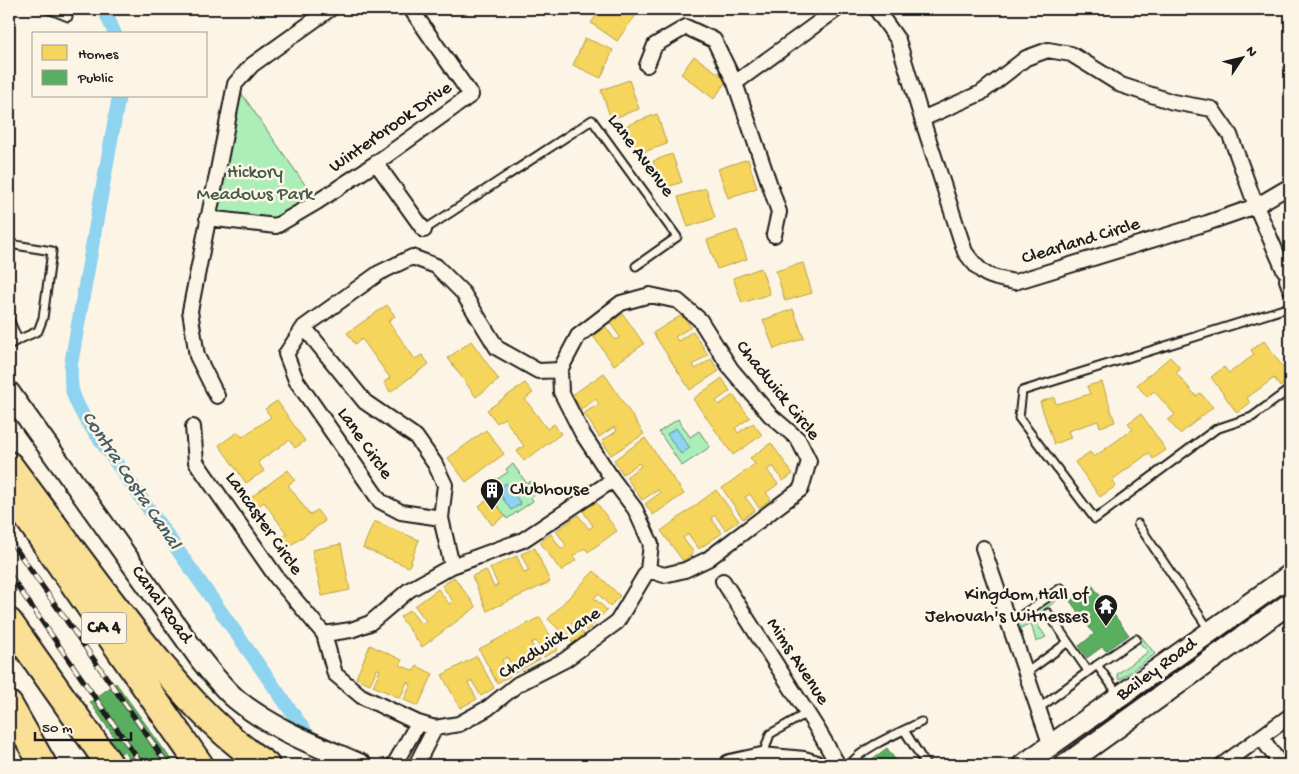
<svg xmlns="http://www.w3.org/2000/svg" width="1299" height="774" viewBox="0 0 1299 774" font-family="'Gochi Hand',sans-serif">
  <rect width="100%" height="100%" fill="#fcf5e5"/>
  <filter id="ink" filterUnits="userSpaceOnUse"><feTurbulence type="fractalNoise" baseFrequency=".02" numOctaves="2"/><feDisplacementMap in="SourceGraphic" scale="10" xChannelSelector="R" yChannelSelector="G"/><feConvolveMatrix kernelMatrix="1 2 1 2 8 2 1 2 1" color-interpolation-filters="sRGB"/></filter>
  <g filter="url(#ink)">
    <path fill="#abeeb7" stroke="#64856a" d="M235,84L317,202L276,226L207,218Z
      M678,419L690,437L699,431L710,447L682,466L659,432Z
      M513,464L527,484L531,481L538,492L531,497L533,501L507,519L487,491L498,484L496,480L508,472L506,469Z
      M1061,588L1065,594L1033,618L1046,637L1036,642L1031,623L1012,632L1009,624Z
      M1141,636L1155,654L1119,680L1117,674L1148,652L1136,639Z"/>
    <path fill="#8ed3ef" stroke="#608a9b" d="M676,428L690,448L681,454L667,434Z
      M506,483L521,504L511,510L497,490Z"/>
    <path fill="#f6d55c" stroke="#b59e49" d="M601,9H627L636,15L617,41L591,23Z
      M585,38L613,50L601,78L573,65Z
      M694,56L727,80L714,99L681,74Z
      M629,80L639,109L611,119L601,90Z
      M657,114L667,144L638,154L627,125Z
      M672,154L682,182L662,189L653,161Z
      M748,159L757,188L728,198L718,169Z
      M706,188L715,218L688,227L678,197Z
      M737,230L747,259L717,269L707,240Z
      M803,263L812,293L785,301L776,271Z
      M761,268L770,294L742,303L733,278Z
      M387,305L395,316L388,321L415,359L422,355L429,364L390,392L384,382L390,378L362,339L355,344L347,333Z
      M793,309L804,338L774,349L763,320Z
      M623,314L644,344L614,365L593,336L606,327L615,340L620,337L610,323Z
      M682,315L691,327L675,337L678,341L693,331L708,355L693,365L696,369L711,359L719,371L690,390L653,333Z
      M471,341L499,380L476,397L448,358Z
      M1264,341L1290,377V379L1280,387L1274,378L1247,398L1250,403L1237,413L1211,377L1224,367L1229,373L1254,355L1251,350Z
      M1170,357L1181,369L1176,373L1196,396L1200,393L1213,407L1180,434L1168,420L1175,415L1154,391L1147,397L1137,385Z
      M604,373L644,434L611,455L602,441L617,431L614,427L599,437L584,413L599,404L596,399L581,409L572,395Z
      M722,378L730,391L716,401L719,405L733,395L750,418L735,428L738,433L753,423L762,435L733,455L693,399Z
      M1102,382L1115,422L1100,427L1098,421L1068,431L1071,438L1054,444L1040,402L1054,397L1056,404L1090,394L1087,386Z
      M525,383L533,393L525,399L547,429L554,424L561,434L524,461L517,451L524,446L504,418L497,423L487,410Z
      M277,401L305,441L295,448L289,440L258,462L264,471L246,483L219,445L238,432L242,437L271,417L265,409Z
      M1141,414L1166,450L1153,459L1149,453L1112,480L1116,486L1100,497L1075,462L1090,452L1094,457L1133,429L1128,423Z
      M486,430L504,454L466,482L448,458Z
      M645,438L684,494L653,515L645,504L660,493L658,490L642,500L626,477L641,466L639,463L623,474L614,460Z
      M771,443L793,474L783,481L773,466L767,470L778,484L766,493L771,499L759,508L750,494L745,497L755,510L743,519L722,488L755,464L750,458Z
      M288,470L295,480L288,485L310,515L317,510L325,521L287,548L280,539L287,534L264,502L257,507L250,498Z
      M716,490L739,521L725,530L715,515L711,518L722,533L699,549L688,534L683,538L694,553L683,561L661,531Z
      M491,497L505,516L492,525L479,506Z
      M596,502L617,531L588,552L585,548L573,556L576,560L561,571L540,542L551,534L561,549L566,545L556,531L578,515L589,529L593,526L583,511Z
      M374,521L419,540L409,567L363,548Z
      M341,544L350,590L322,596L312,550Z
      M535,548L550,582L487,611L472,576L486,570L494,587L498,585L490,568L517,556L524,573L529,571L521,554Z
      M594,571L620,596L610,606L598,594L594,598L607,610L587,631L575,619L572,623L584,634L574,644L548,619Z
      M454,577L476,607L422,647L400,617L410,610L421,624L426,621L415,606L438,589L449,604L453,601L442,586Z
      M540,617L558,650L544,657L536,641L531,643L540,659L515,673L507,657L502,660L510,676L497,683L479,649Z
      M370,645L402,660L400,665L414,671L417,666L433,674L418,706L404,700L411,684L407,682L400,698L373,686L380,670L377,669L370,684L356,678Z
      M477,656L494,688L481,696L472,681L468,683L477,699L460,708L442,675Z"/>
    <path fill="#5aae61" stroke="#47824c" d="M1092,585L1129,635L1106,651L1102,647L1087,658L1079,646L1094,634L1070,601Z
      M116,683L175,765H134L124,751L104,765H67L68,762L77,764L114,737L90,702Z
      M887,748L899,765H870L868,762Z"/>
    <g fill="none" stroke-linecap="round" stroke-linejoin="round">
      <path stroke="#8ed3ef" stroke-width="14" d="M104,9L115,34
        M119,96L71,364C70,390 72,395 84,417L329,765"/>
      <g stroke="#1c1c1c" stroke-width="11">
        <path id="lane" d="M48,9L68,17
          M424,230L592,120L677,237L636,266
          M9,244L52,251L43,318L38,331L18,340L9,319
          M1290,307L1022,391L1019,418L1095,519L1216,429L1252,417L1290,389
          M9,345L18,340
          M1138,524L1210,631
          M1048,613L1068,642
          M1009,624L1061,588
          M1097,665L1136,639
          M1026,673L1068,642L1088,671
          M1038,709L1097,665L1118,694
          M904,730L926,765
          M763,755L770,734L807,713
          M850,765C860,748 903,731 921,722"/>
      </g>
      <g stroke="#1c1c1c" stroke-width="18">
        <path id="street" d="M876,9L898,40L922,119L965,252C982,275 986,277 1015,282L1207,223L1256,206L1290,186
          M647,65L655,45L686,27L714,40L735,83L779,212L774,235
          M735,83L837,9
          M922,119L981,93L1026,58L1048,50L1071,54L1121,85L1173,102L1212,109L1230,135L1256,206L1284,270
          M376,163L424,230
          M207,218L276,226L317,202L376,163L471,95L411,9
          M1287,280L1290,288
          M304,327L365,402L416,437L435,464L445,485L441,518L452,566
          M560,370L578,336L621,303L650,295L678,301L700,320L731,369L770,415L798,439L809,461L801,489L708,559L685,570L664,575L648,570
          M217,396L197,356L190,311L235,84L252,65L330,9
          M193,427L196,462L277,578L324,634L335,674L361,696L418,723L435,728L459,724L488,708L518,684L565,660L617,622L648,570L651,544L635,509L613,480L582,433L561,392L560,370
          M441,518L401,512L380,501L296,380L286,354L304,327L379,273L412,257L436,266L463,293L497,348L538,371L560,370
          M983,548L1051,746
          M723,581L818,730L838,765
          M324,634L351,630L370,623L409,590L452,566L523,540L613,480
          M1261,737L1281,765
          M394,765L418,723
          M416,765L435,728
          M1222,765L1290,716"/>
      </g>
      <g stroke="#1c1c1c" stroke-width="24">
        <path id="secondary" d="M9,392L200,659C211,673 222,687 236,699C272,729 318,746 361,765
          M730,765L762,758L804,762L814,765
          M1023,765L1290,575
          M1065,765L1290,603"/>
      </g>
      <g stroke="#1c1c1c" stroke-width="30">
        <path id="highway" d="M9,465C51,521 92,578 135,633C175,683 212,729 266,765
          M16,501L200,765
          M9,622L110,765
          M9,705L43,765"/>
      </g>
      <use href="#lane" stroke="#fcf5e5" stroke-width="7"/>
      <use href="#street" stroke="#fcf5e5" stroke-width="14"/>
      <use href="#secondary" stroke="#fcf5e5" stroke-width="20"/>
      <use href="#highway" stroke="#fadf96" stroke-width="26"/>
      <g stroke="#1c1c1c" stroke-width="5.5">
        <path id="rail" d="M9,539L168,765
          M9,574L142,765"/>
      </g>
      <use href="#rail" stroke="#fcf5e5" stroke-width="4" stroke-dasharray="11" stroke-linecap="butt"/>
    </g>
  </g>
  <defs>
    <g id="building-pin" transform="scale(1.25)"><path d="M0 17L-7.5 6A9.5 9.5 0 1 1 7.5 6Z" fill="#1c1c1c" stroke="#fcf5e5"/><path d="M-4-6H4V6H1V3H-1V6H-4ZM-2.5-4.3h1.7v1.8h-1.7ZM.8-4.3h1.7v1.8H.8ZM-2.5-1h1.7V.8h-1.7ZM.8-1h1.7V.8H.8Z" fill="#fff"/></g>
    <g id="temple-pin" transform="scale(1.25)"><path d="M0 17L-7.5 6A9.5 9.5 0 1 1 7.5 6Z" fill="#1c1c1c" stroke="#fcf5e5"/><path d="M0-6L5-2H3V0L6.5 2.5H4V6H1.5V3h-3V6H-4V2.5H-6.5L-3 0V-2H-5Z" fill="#fff"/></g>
  </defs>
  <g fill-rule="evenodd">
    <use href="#building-pin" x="492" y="490"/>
    <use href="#temple-pin" x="1106" y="606"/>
  </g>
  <g text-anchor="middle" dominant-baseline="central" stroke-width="5" stroke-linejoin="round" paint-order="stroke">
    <rect fill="#fcf5e5" stroke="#5f5d58" stroke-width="1" x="81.5" y="612.5" width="45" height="31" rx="4"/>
    <g font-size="18" font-weight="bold" fill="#1c1c1c">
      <text x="104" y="628">CA 4</text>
    </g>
    <g font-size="19" fill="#1c1c1c" stroke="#fcf5e5">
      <text transform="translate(391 128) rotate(-35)">Winterbrook Drive</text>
      <text transform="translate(640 156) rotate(53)">Lane Avenue</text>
      <text transform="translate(1081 242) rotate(-17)">Clearland Circle</text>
      <text transform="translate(777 391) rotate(51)">Chadwick Circle</text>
      <text transform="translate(364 444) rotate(55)">Lane Circle</text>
      <text transform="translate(263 524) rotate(55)">Lancaster Circle</text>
      <text transform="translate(161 605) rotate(54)">Canal Road</text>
      <text transform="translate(550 644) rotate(-33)">Chadwick Lane</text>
      <text transform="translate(797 662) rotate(57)">Mims Avenue</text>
      <text transform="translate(1157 670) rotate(-36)">Bailey Road</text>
    </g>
    <g font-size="19" fill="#475b4a" stroke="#fcf5e5">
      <text x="255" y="173">Hickory<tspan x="255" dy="22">Meadows Park</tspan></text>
    </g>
    <g font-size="19" fill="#1c1c1c" stroke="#fcf5e5" text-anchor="start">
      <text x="510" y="490">Clubhouse</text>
      <text x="1088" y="595" text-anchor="end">Kingdom Hall of<tspan x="1088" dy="22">Jehovah's Witnesses</tspan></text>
    </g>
    <g font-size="20" font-style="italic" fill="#445c66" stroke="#fcf5e5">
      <text transform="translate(130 481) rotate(56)">Contra Costa Canal</text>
    </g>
  </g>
  <rect width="1299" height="774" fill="none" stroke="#fcf5e5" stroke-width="30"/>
  <rect x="15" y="15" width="1269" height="744" fill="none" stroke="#1c1c1c" stroke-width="2" filter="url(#ink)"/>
  <rect x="32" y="32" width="175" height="65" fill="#fcf5e5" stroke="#a29e95"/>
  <rect x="42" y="45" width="25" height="15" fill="#f6d55c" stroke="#a29e95"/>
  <text x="78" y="58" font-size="15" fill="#1c1c1c">Homes</text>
  <rect x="42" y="70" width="25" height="15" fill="#5aae61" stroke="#a29e95"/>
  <text x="78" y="82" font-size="15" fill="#1c1c1c">Public</text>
  <g transform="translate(1242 58) rotate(55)" stroke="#fcf5e5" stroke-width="4" paint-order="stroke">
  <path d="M0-4L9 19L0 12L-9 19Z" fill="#1c1c1c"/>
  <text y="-8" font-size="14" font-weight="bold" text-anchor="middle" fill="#1c1c1c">N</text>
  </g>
  <path d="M35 732v8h96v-8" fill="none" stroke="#1c1c1c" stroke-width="2.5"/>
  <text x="42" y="732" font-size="15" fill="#1c1c1c" stroke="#fcf5e5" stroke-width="4" paint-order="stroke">50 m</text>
</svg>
